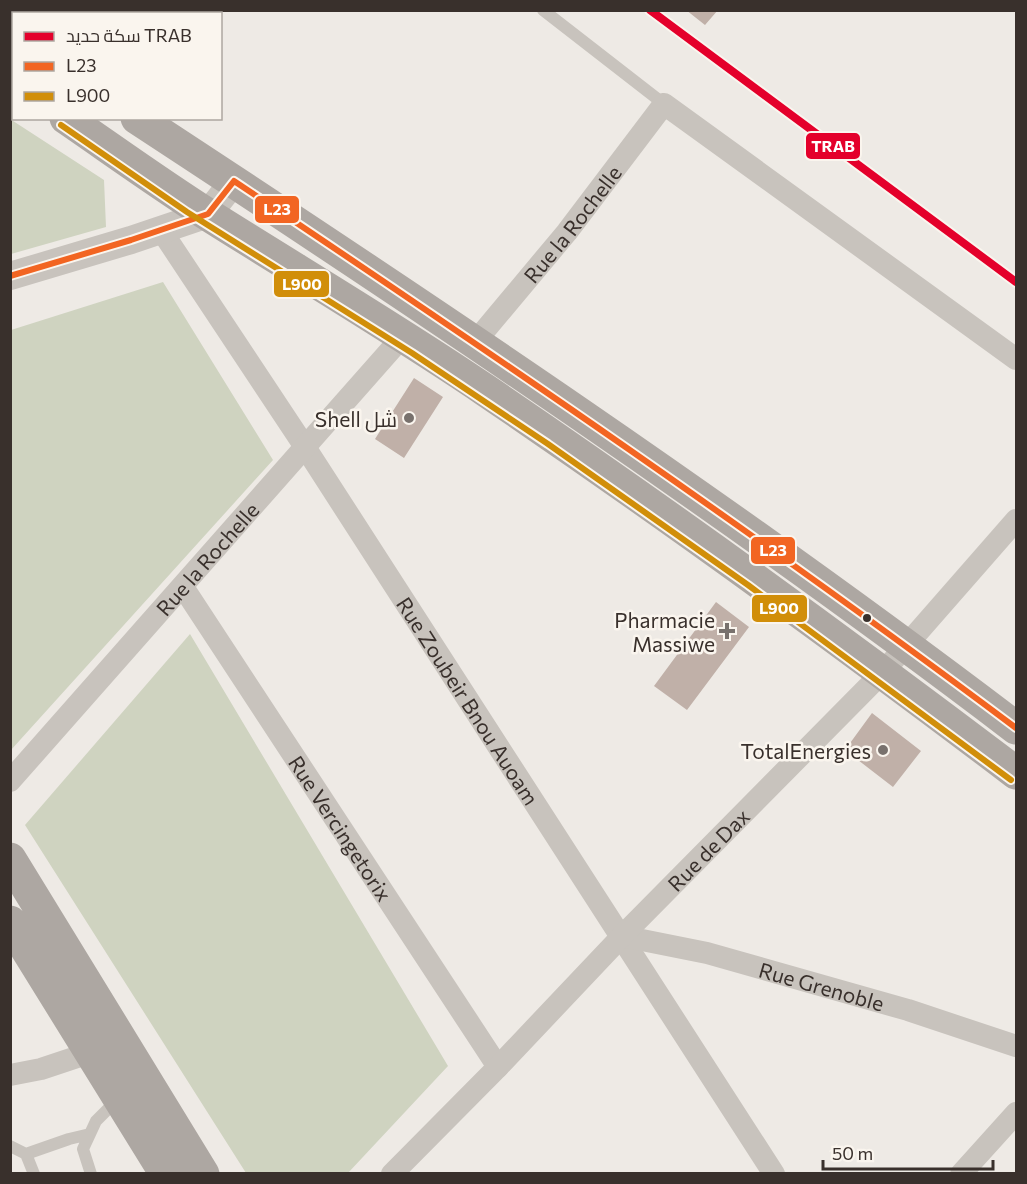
<svg xmlns="http://www.w3.org/2000/svg" width="1027" height="1184" viewBox="0 0 1027 1184" font-family="Commissioner,Cairo,sans-serif">
  <rect width="100%" height="100%" fill="#eeeae5"/>
  <path fill="#cfd3c0" d="M10,119L104,180L106,227L11,254Z
    M163,282L273,460L11,750V330Z
    M190,634L448,1066L348,1173H246L25,825Z"/>
  <path fill="#c0b0a8" d="M686,10H718L705,25Z
    M414,378L443,397L404,458L375,439Z
    M716,602L749,627L687,710L654,686Z
    M872,713L921,751L893,787L845,750Z"/>
  <g fill="none" stroke-linecap="round" stroke-linejoin="round">
    <path stroke="#c8c3bd" stroke-width="12" d="M543,10L664,104
      M10,1146L26,1154L34,1174
      M26,1154L69,1139L90,1134
      M91,1174L83,1149L96,1121L117,1100"/>
    <g stroke="#c8c3bd" stroke-width="22">
      <path id="s1" d="M161,230L305,447L774,1174"/>
      <path id="s2" d="M475,342L567,232L664,104L1016,359"/>
      <path id="s3" d="M183,587L498,1067"/>
      <path id="s4" d="M10,781L403,336"/>
      <path id="s5" d="M622,936L707,953L908,1010L1016,1046"/>
      <path d="M10,1075L41,1069L92,1052"/>
      <path id="s6" d="M392,1174L498,1067L622,936L883,672L1016,520"/>
      <path d="M961,1174L1016,1113"/>
    </g>
    <path stroke="#c8c3bd" stroke-width="28" d="M10,276L131,240L208,214L234,181"/>
    <path stroke="#ada7a2" stroke-width="33" d="M10,36L14,38
      M10,81L14,83
      M66,118C114,151 161,185 210,216C302,274 395,329 485,390C666,513 842,641 1016,773
      M137,118C436,314 732,512 1016,728
      M10,859L203,1174
      M10,922L166,1174"/>
    <g stroke="#faf5ee" stroke-width="10">
      <path id="bus-1" d="M10,276L131,240L208,214L234,181C499,358 761,537 1016,728"/>
    </g>
    <g stroke="#faf5ee" stroke-width="10">
      <path id="bus-2" d="M61,125L187,212L412,353L548,444L748,585L1011,780"/>
    </g>
    <use href="#bus-1" stroke="#f26522" stroke-width="6"/>
    <use href="#bus-2" stroke="#d18e09" stroke-width="6"/>
    <g stroke="#faf5ee" stroke-width="12">
      <path id="rail-1" d="M650,10L1016,282"/>
    </g>
    <use href="#rail-1" stroke="#e4002b" stroke-width="8"/>
  </g>
  <g fill="#78716d" stroke="#faf5ee" stroke-width="2">
    <circle cx="409" cy="418" r="6"/>
    <path d="M724 622h6v6h6v6h-6v6h-6v-6h-6v-6h6z"/>
    <circle cx="883" cy="750" r="6"/>
  </g>
  <circle fill="#39302c" stroke="#faf5ee" stroke-width="2" cx="867" cy="618" r="5"/>
  <g text-anchor="middle" dominant-baseline="central" stroke-width="5" stroke-linejoin="round" paint-order="stroke">
    <g font-size="21" fill="#39302c" stroke="#faf5ee">
      <text stroke="none"><textPath href="#s2" startOffset="153">Rue la Rochelle</textPath></text>
      <text stroke="none"><textPath href="#s4" startOffset="297">Rue la Rochelle</textPath></text>
      <text stroke="none"><textPath href="#s1" startOffset="562">Rue Zoubeir Bnou Auoam</textPath></text>
      <text stroke="none"><textPath href="#s3" startOffset="288">Rue Vercingetorix</textPath></text>
      <text stroke="none"><textPath href="#s6" startOffset="453">Rue de Dax</textPath></text>
      <text stroke="none"><textPath href="#s5" startOffset="206">Rue Grenoble</textPath></text>
    </g>
    <g font-size="21" fill="#39302c" stroke="#faf5ee" text-anchor="end">
      <text x="397" y="418">Shell شل</text>
      <text x="715" y="619">Pharmacie<tspan x="715" dy="24">Massiwe</tspan></text>
      <text x="871" y="750">TotalEnergies</text>
    </g>
  </g>
  <g stroke="#faf5ee" stroke-width="2">
    <rect x="805" y="132" width="56" height="28" rx="6" fill="#e4002b"/>
    <rect x="254" y="195" width="46" height="29" rx="6" fill="#f26522"/>
    <rect x="273" y="270" width="57" height="28" rx="6" fill="#d18e09"/>
    <rect x="750" y="536" width="46" height="29" rx="6" fill="#f26522"/>
    <rect x="751" y="594" width="57" height="29" rx="6" fill="#d18e09"/>
  </g>
  <g font-size="16" text-anchor="middle" font-weight="bold" fill="#fff">
    <text x="833" y="152">TRAB</text>
    <text x="277" y="215">L23</text>
    <text x="302" y="290">L900</text>
    <text x="773" y="556">L23</text>
    <text x="779" y="614">L900</text>
  </g>
  <rect width="1027" height="1184" fill="none" stroke="#39302c" stroke-width="24"/>
  <rect x="12" y="12" width="210" height="108" fill="#faf5ee" stroke="#ada6a0" stroke-width="1.5"/>
  <rect x="24" y="32" width="30" height="9" fill="#e4002b" stroke="#ada6a0" stroke-width="1.5"/>
  <text x="66" y="42" font-size="18" fill="#39302c">سكة حديد TRAB</text>
  <rect x="24" y="62" width="30" height="9" fill="#f26522" stroke="#ada6a0" stroke-width="1.5"/>
  <text x="66" y="72" font-size="18" fill="#39302c">L23</text>
  <rect x="24" y="92" width="30" height="9" fill="#d18e09" stroke="#ada6a0" stroke-width="1.5"/>
  <text x="66" y="102" font-size="18" fill="#39302c">L900</text>
  <path d="M823 1160v9h170v-9" fill="none" stroke="#39302c" stroke-width="3"/>
  <text x="832" y="1160" font-size="18" fill="#39302c" stroke="#faf5ee" stroke-width="4.5" paint-order="stroke">50 m</text>
</svg>
